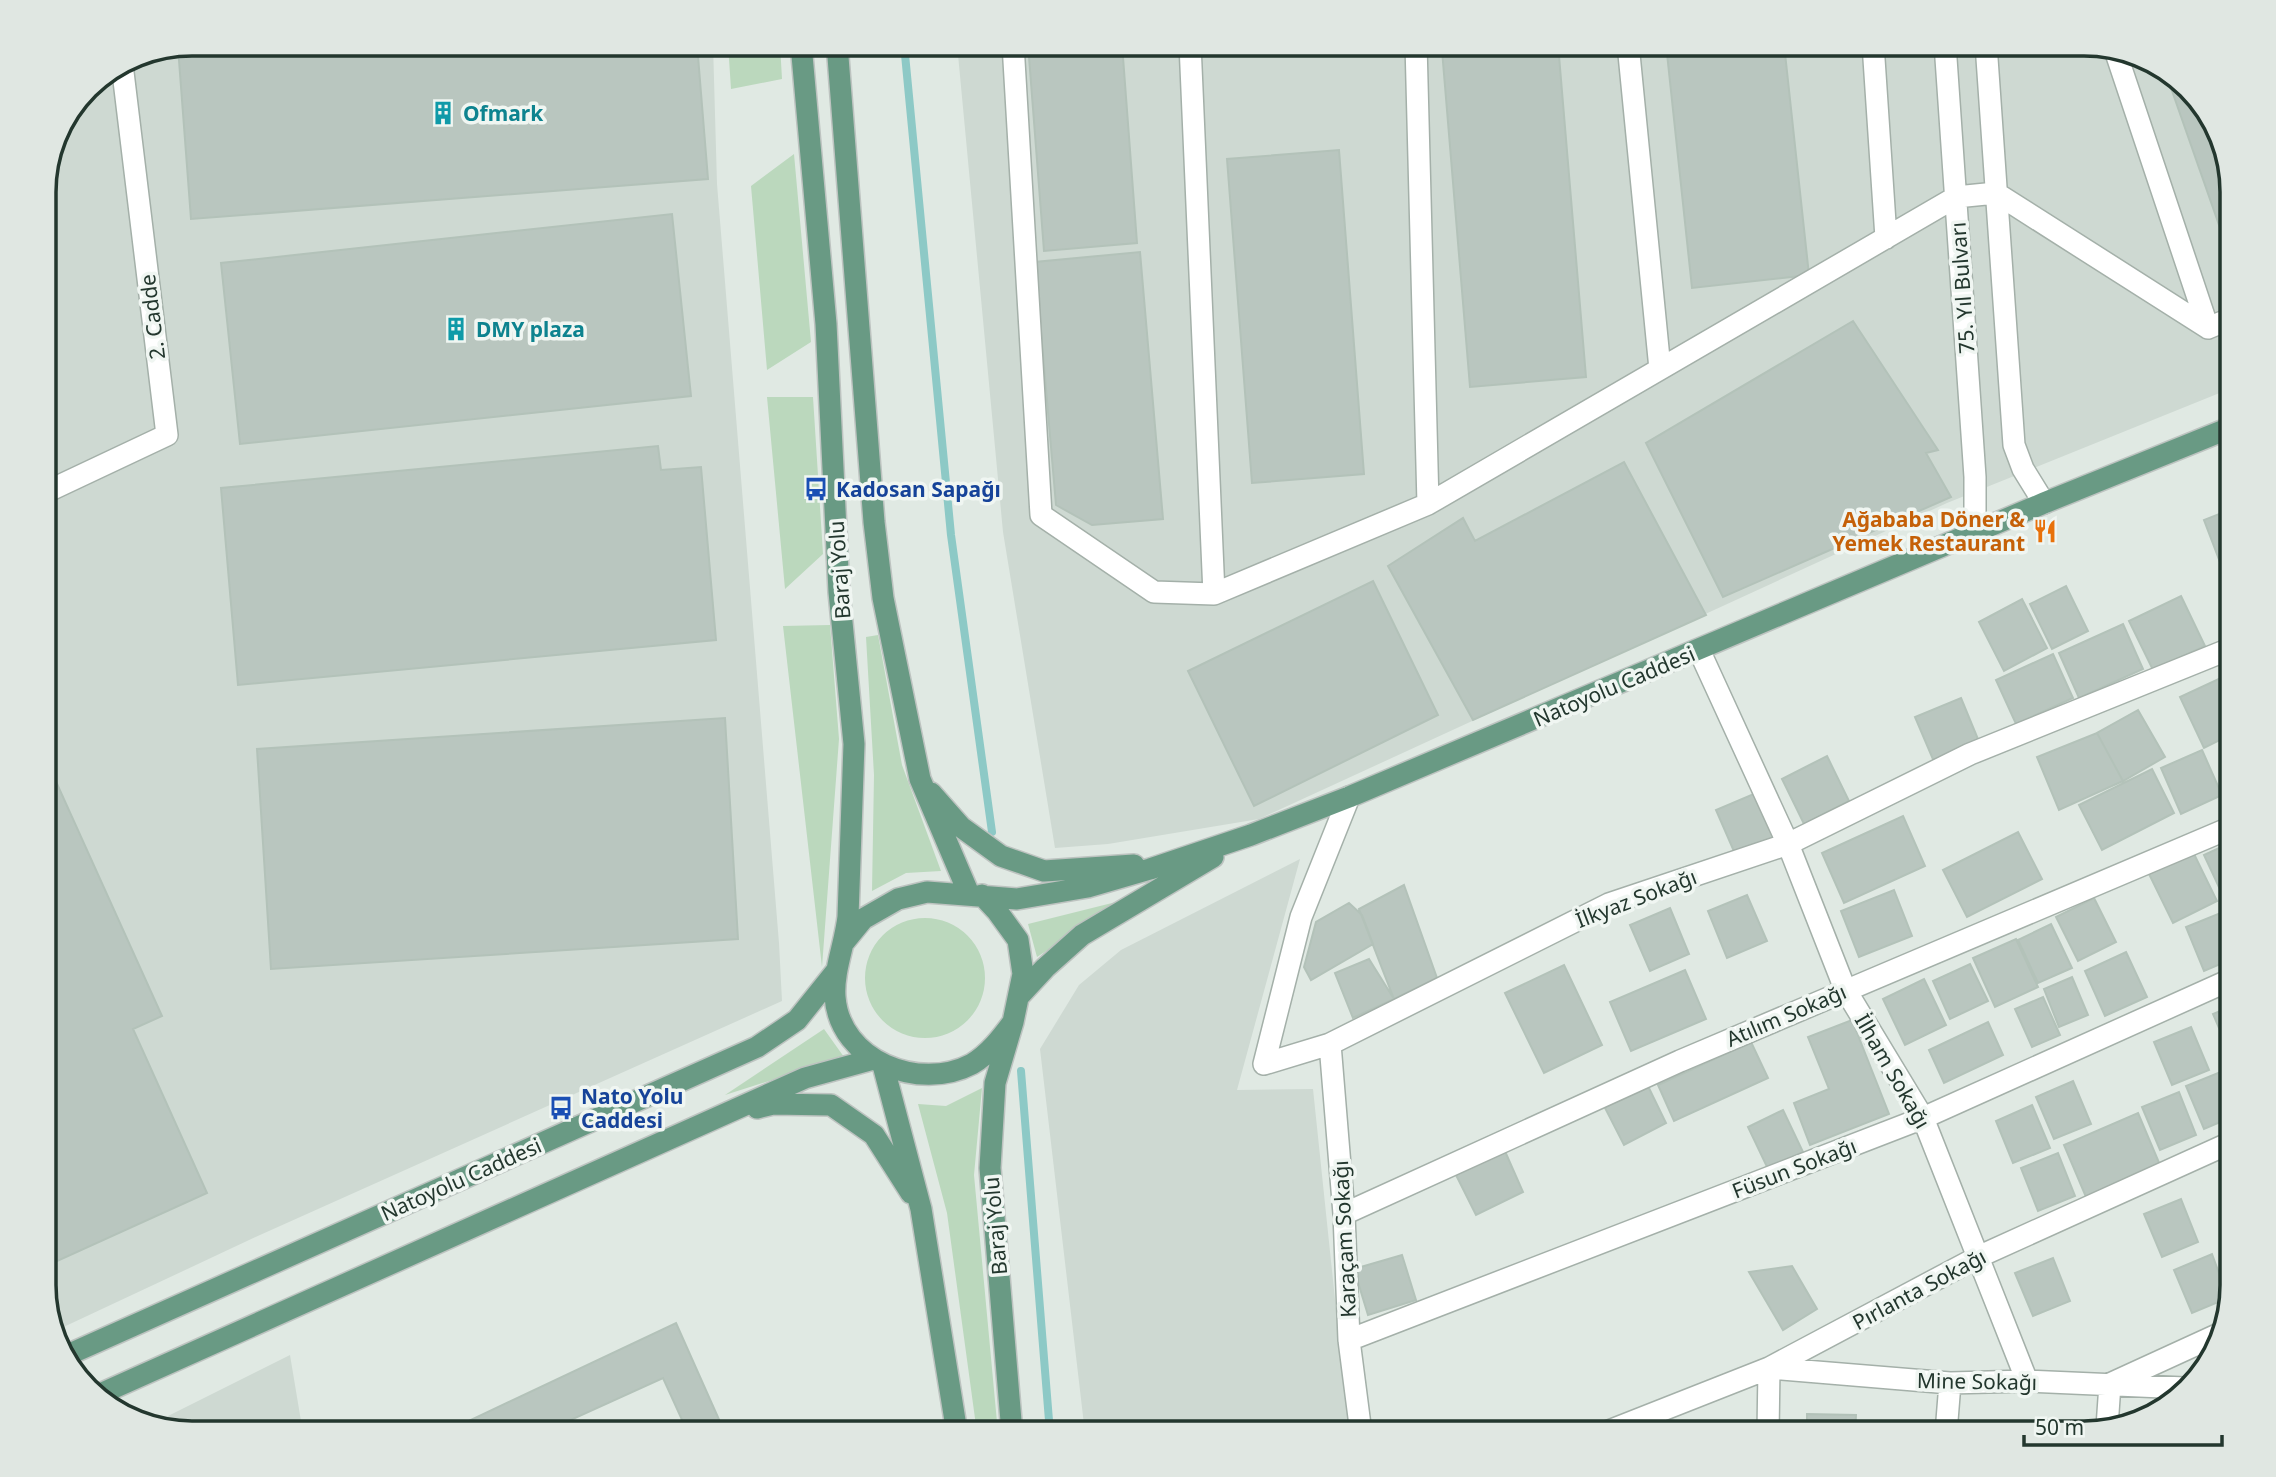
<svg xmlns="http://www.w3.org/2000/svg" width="2276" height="1477" viewBox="0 0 2276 1477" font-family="'Noto Sans',sans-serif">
  <rect width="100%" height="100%" fill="#e0e9e3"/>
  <path fill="#ced9d2" d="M193,44H713L717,184L779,943L782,1001L260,1235L55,1331L44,1294V183L55,135L88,87L136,55Z
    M957,44H2084L2166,69L2213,118L2232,192V388L1947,503L1259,819L1108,844L1055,848L1003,532Z
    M1300,859L1237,1090L1313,1089L1349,1433H1085L1040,1049L1079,985L1121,950Z
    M290,1355L303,1433H193L156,1422Z"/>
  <path fill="#bbd8bd" d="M728,44H780L782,79L731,89Z
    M794,154L811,342L767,370L751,186Z
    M767,397H813L823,554L785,589Z
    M830,625L839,739L822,967L783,626Z
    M878,635L902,765L941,871L906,873L872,891L874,775L866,637Z
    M1124,900L1037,957L1028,924Z
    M865 978a60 60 0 1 1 120 0a60 60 0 1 1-120 0Z
    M824,1029L844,1057L725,1095Z
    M982,1088L974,1175L998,1433H977L947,1213L918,1104L946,1106Z"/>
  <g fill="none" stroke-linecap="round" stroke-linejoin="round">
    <path stroke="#8dc9c6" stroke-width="8" d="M904,44L951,535L992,832
      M1021,1071L1050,1433"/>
  </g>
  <path fill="#b9c6bf" stroke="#b3c2b9" stroke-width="2" d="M192,44H697L708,179L191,219L178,47Z
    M1028,44H1122L1137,243L1044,251Z
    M1509,44H1558L1586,377L1470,387L1442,50Z
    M1666,44H1784L1809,275L1692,288Z
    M2164,68L2213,118L2232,192V262Z
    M1339,150L1364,474L1252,483L1227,159Z
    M672,214L691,396L240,444L221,263Z
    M44,225L50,249L44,251Z
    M1140,252L1163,519L1092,525L1056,505L1035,262Z
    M1853,321L1938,450L1926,453L1951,497L1723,597L1646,443Z
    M658,446L661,470L701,467L716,640L238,685L221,488Z
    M1624,462L1706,615L1473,720L1388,566L1463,518L1475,541Z
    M2232,509V566L2223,570L2204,520Z
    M1373,581L1438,715L1254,806L1188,671Z
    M2066,586L2088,631L2052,649L2030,604Z
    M2181,596L2205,646L2153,670L2129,621Z
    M2022,599L2047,648L2004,671L1979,622Z
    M2123,624L2143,669L2079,698L2059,653Z
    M2053,654L2073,698L2016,724L1996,680Z
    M2225,676L2232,692V734L2204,748L2180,697Z
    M1961,698L1980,744L1935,764L1915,717Z
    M2138,710L2165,757L2123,781L2097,733Z
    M725,718L738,939L271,969L257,749Z
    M2097,733L2123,781L2059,810L2037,757Z
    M2202,750L2222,795L2181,814L2161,768Z
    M44,755L162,1016L133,1029L207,1193L44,1267Z
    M1827,756L1849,801L1804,824L1782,779Z
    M2152,769L2174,813L2102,850L2079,805Z
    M1756,793L1775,840L1736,856L1716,810Z
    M1903,816L1925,866L1844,903L1822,853Z
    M2018,832L2042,879L1967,917L1943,870Z
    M2232,842V894L2224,898L2204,855Z
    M2193,852L2217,901L2173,923L2149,874Z
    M1404,885L1437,978L1394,999L1359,909Z
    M1894,890L1912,936L1859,957L1841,911Z
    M1747,895L1767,941L1727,958L1708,911Z
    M2094,898L2116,942L2078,961L2056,917Z
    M1349,903L1362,915L1373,944L1311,980L1304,967L1316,922Z
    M1670,908L1689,954L1650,971L1630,925Z
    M2223,912L2232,936V959L2204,971L2186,927Z
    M2051,924L2072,968L2038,983L2018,940Z
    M2016,939L2038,987L1995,1007L1973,958Z
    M2126,952L2147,997L2105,1016L2085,971Z
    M1369,959L1394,999L1353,1018L1335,973Z
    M1970,964L1988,1001L1950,1019L1933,981Z
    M1564,965L1602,1045L1544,1073L1505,993Z
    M1685,970L1706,1019L1631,1051L1610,1002Z
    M2072,977L2088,1015L2059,1027L2044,989Z
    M1924,979L1946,1025L1905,1045L1883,999Z
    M2043,997L2060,1035L2032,1047L2015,1009Z
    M2232,1006V1058L2213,1014Z
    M1852,1020L1889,1114L1810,1145L1794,1103L1829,1089L1808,1037Z
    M1988,1022L2003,1055L1944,1083L1929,1050Z
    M2191,1027L2209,1070L2172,1085L2154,1042Z
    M1751,1042L1768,1078L1674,1121L1658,1085Z
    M2223,1071L2232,1093V1117L2204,1129L2186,1086Z
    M2073,1081L2091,1124L2054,1139L2036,1097Z
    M1646,1082L1666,1123L1624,1145L1603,1104Z
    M2179,1092L2196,1135L2160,1150L2142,1107Z
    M2032,1105L2050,1148L2013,1163L1996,1121Z
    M1783,1110L1803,1152L1768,1169L1748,1127Z
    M2138,1113L2160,1165L2086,1197L2064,1145Z
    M1504,1149L1523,1192L1476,1215L1454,1171Z
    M2058,1153L2075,1196L2038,1211L2021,1168Z
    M2181,1199L2198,1242L2162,1257L2144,1214Z
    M2212,1254L2228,1298L2192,1313L2174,1270Z
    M1402,1255L1416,1300L1368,1315L1354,1269Z
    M2053,1258L2070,1301L2033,1316L2015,1273Z
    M1792,1266L1817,1309L1783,1330L1749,1272Z
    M676,1323L725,1433H688L663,1378L542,1433H458L456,1427Z
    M1807,1414L1856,1415L1855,1433H1807Z"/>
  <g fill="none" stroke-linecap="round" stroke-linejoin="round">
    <g stroke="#a4b0a9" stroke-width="24">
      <path id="minor" d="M1013,44L1041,515L1154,592L1214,594L1428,504L1416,44
        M1190,44L1214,594
        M1628,44L1660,369
        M1873,44L1886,238
        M1945,44L1975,477V533
        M1986,44L2014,445L2023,469L2044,503
        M2116,53L2208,328
        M44,493L167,435L122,64
        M1428,504L1956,197L1996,193L2208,328L2232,318
        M1699,650L1788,844L1845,989L1923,1118L2027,1381
        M1349,797L1301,917L1264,1064L1330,1044L1609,904L1788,844L1970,754L2232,648
        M1330,1044L1344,1214L1349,1340L1361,1433
        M1344,1214L1680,1061L2232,827
        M1349,1340L1923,1118L2232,979
        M2107,1427L2110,1384L2217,1335
        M1604,1433L1769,1368L1978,1257L2232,1142
        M1768,1433L1769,1368L1950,1383L2027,1381L2185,1388
        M1946,1433L1950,1383"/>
    </g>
    <g stroke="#bdc3c0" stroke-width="24">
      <path id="major" d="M801,44L826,324L839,592L854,744L848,917C845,944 833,971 835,997C840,1061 919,1092 972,1064C989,1054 1002,1037 1013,1022
        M837,44L874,522L883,598L920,779L969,894
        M931,793L961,827L1001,856L1044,871L1134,865
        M982,895L997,911L1018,940L1023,974L1013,1022L995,1083L990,1168L1012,1433
        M845,941L863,919L898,899L927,892L1017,899L1088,887L1150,869L1251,835L1349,797L2044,503L2232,427
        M1020,995L1045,968L1082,935L1213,857
        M883,1065L921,1209L957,1433
        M757,1108L773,1104L831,1105L874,1135L911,1193
        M63,1357L757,1047L797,1020L837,970
        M98,1395L805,1078L874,1059"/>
    </g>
    <use href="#minor" stroke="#fff" stroke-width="21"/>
    <use href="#major" stroke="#699a84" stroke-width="21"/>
  </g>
  <defs>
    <g id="building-bare" transform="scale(1.89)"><path d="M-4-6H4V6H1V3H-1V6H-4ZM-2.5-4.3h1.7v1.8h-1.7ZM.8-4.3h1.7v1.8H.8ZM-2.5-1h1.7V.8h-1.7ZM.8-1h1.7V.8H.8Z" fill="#0f9aa8" stroke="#f0f6f2" stroke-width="2.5" paint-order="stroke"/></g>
    <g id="bus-bare" transform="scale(1.89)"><path d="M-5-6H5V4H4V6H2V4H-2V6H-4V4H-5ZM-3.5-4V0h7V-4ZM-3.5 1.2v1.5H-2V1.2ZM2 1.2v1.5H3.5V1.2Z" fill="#1a4fb4" stroke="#f0f6f2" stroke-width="2.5" paint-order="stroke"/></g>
    <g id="restaurant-bare" transform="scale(1.89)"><path d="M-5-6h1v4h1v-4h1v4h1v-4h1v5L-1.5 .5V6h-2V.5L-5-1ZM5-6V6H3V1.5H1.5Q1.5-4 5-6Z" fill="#e8710a" stroke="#f0f6f2" stroke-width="2.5" paint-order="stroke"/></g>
  </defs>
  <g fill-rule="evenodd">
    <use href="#building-bare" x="443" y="113"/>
    <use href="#building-bare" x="456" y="329"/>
    <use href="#bus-bare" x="816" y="489"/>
    <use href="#restaurant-bare" x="2045" y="531"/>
    <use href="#bus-bare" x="561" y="1108"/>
  </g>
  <g text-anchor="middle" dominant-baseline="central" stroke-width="7" stroke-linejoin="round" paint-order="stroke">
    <g font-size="21" font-weight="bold" fill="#0d838f" stroke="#f0f6f2" text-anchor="start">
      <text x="463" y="113">Ofmark</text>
      <text x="476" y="329">DMY plaza</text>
    </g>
    <g font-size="21" fill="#23372e" stroke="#f0f6f2">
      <text transform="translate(1962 288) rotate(-94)">75. Yıl Bulvarı</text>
      <text transform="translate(152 317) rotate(-97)">2. Cadde</text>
      <text transform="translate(839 570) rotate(-94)">Baraj Yolu</text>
      <text transform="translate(1614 686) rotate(-23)">Natoyolu Caddesi</text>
      <text transform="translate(1636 898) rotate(-21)">İlkyaz Sokağı</text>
      <text transform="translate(1786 1015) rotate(-23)">Atılım Sokağı</text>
      <text transform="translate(1893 1071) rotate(60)">İlham Sokağı</text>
      <text transform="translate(1794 1168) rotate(-21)">Füsun Sokağı</text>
      <text transform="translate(461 1179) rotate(-24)">Natoyolu Caddesi</text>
      <text transform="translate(995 1226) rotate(-95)">Baraj Yolu</text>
      <text transform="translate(1344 1239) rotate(-93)">Karaçam Sokağı</text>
      <text transform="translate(1919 1289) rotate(-28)">Pırlanta Sokağı</text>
      <text transform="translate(1977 1381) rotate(1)">Mine Sokağı</text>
    </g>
    <g font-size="21" font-weight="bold" fill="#164399" stroke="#f0f6f2" text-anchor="start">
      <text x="836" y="489">Kadosan Sapağı</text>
      <text x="581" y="1096">Nato Yolu<tspan x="581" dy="24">Caddesi</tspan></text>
    </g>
    <g font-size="21" font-weight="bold" fill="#c56008" stroke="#f0f6f2" text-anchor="end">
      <text x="2025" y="519">Ağababa Döner &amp;<tspan x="2025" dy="24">Yemek Restaurant</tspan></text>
    </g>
  </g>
  <path d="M0 0H2276V1477H0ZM192 56H2084A136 136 0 0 1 2220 192V1285A136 136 0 0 1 2084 1421H192A136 136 0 0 1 56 1285V192A136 136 0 0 1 192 56Z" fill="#e0e7e2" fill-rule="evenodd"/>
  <path fill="none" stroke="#23372e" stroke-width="3.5" d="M192 56H2084A136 136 0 0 1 2220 192V1285A136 136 0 0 1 2084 1421H192A136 136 0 0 1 56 1285V192A136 136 0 0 1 192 56Z"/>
  <path d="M2024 1435v10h198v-10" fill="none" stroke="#23372e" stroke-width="3.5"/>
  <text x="2035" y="1435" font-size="21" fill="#23372e" stroke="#f0f6f2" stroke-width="5" paint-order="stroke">50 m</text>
</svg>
